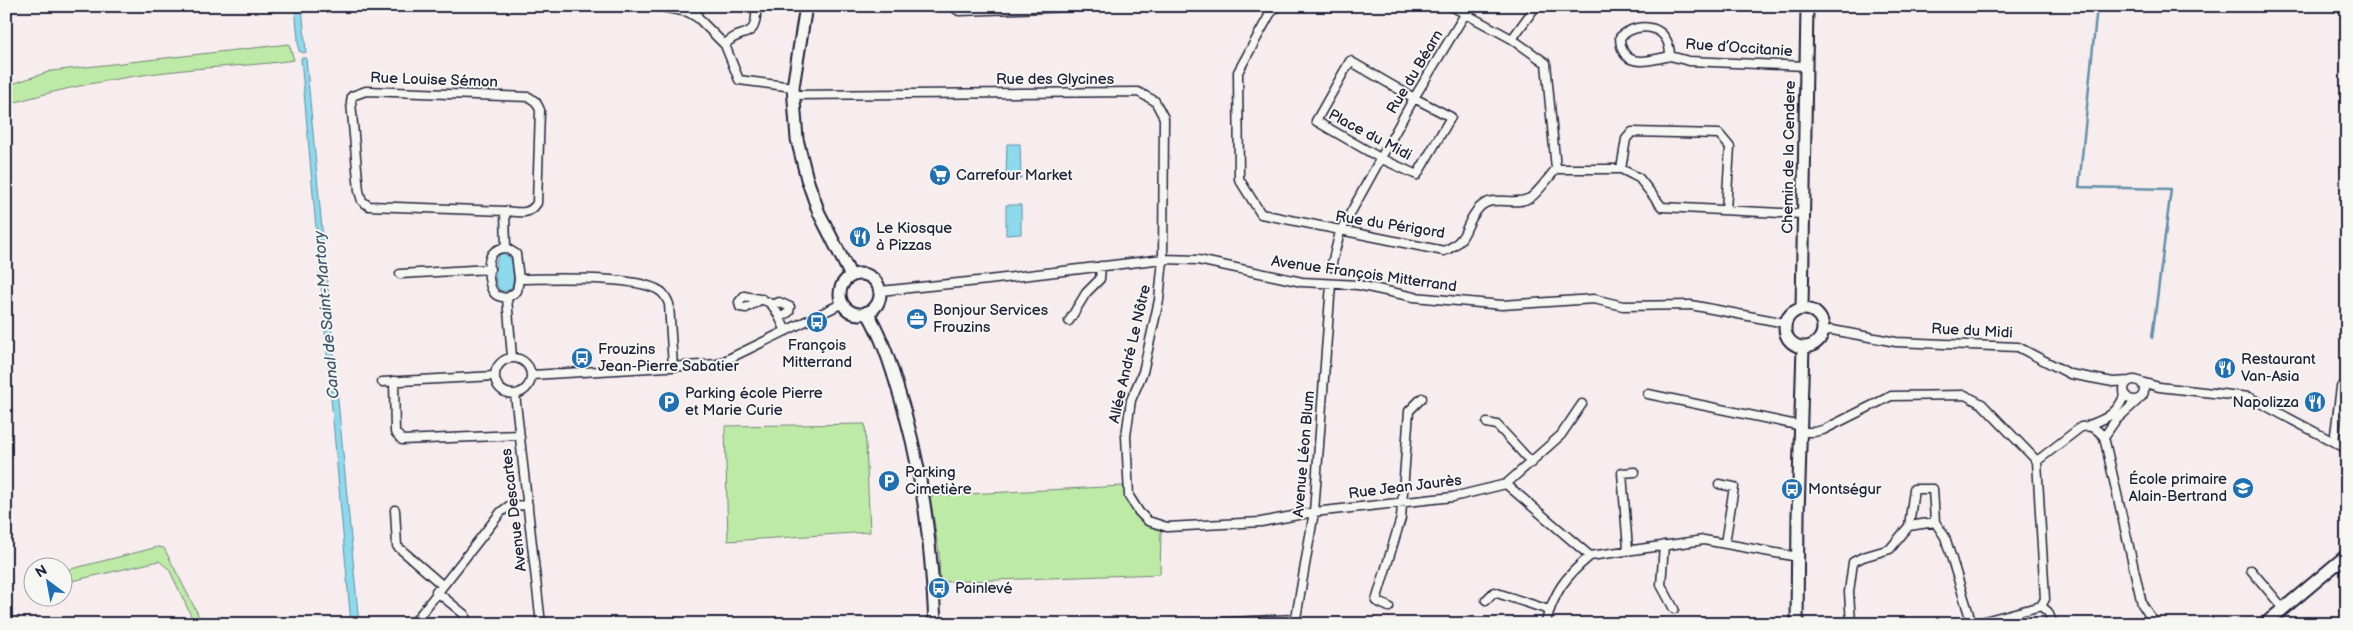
<svg xmlns="http://www.w3.org/2000/svg" width="2353" height="630" viewBox="0 0 2353 630" font-family="'Balsamiq Sans',sans-serif">
  <rect width="100%" height="100%" fill="#f7ecee"/>
  <filter id="ink" filterUnits="userSpaceOnUse"><feTurbulence type="fractalNoise" baseFrequency=".02" numOctaves="2"/><feDisplacementMap in="SourceGraphic" scale="10" xChannelSelector="R" yChannelSelector="G"/><feConvolveMatrix kernelMatrix="1 2 1 2 8 2 1 2 1" color-interpolation-filters="sRGB"/></filter>
  <g filter="url(#ink)">
    <path fill="#beeaa8" stroke="#708672" d="M289,44L294,60C254,66 215,66 175,71C118,77 61,88 6,105V86L51,71Z
      M865,424L870,532L728,541L725,426Z
      M1123,486C1130,507 1139,524 1161,530L1160,574L940,582L939,553L930,496Z
      M158,547L164,548L203,624H195L169,569L159,561L63,583V571Z"/>
    <path fill="#8ddaed" stroke="#6290a6" d="M295,6H302L306,52L304,53L299,51Z
      M301,58H306L359,624H351Z
      M1007,144H1020L1021,178H1006Z
      M1006,205H1021V234L1006,235Z
      M504,253L512,260C513,271 518,296 500,290C493,282 494,264 499,255Z"/>
    <g fill="none" stroke-linecap="round" stroke-linejoin="round">
      <path stroke="#6290a6" stroke-width="2.5" d="M2097,6L2079,187L2171,189L2152,338"/>
      <g stroke="#22223b" stroke-width="11">
        <path id="street" d="M656,6L688,12L698,18L725,45L739,80L793,87
          M696,6L698,18
          M952,6L959,11L1097,6
          M1263,6L1270,14
          M1277,6L1270,14L1238,72L1239,179L1261,214L1444,251C1470,240 1463,225 1479,208C1493,193 1513,207 1530,198C1539,192 1548,178 1556,169L1546,63L1512,39L1451,6
          M1512,39L1536,6
          M725,45C740,26 758,44 756,6
          M1670,56C1648,61 1621,70 1620,37C1641,19 1670,26 1670,56L1689,61L1806,66
          M1350,61L1414,98L1451,117L1417,175L1380,158L1316,121Z
          M793,95L1138,92L1155,101L1164,118L1163,259L1159,300L1143,372L1131,400L1126,436L1129,496L1139,512L1148,521L1167,527L1261,522L1314,512L1453,497L1506,484L1590,556L1704,540L1798,557
          M1556,169H1621L1639,178L1662,207L1803,214
          M1621,169L1626,139L1632,132L1719,134L1730,147L1726,210
          M505,211L369,206L362,201L359,191L351,102L352,96L366,91L529,97L536,102L540,110L537,203C529,216 518,212 505,211L506,248
          M506,248L516,254L519,279L517,291L507,298C503,297 498,297 495,294C488,287 486,262 492,254C495,250 500,248 506,248Z
          M1331,267L1340,232L1414,98L1470,6
          M400,274L490,269
          M519,279C551,279 635,275 660,291C665,294 667,299 669,304L673,367
          M880,291L988,280L1163,259L1198,260L1302,282L1358,285L1414,297L1502,305L1594,299L1623,306L1691,305L1785,323
          M507,298L512,357
          M762,299L746,308L740,307L739,302L744,296C776,301 772,303 786,331
          M773,305L779,302L790,307L789,312L780,318
          M1069,321L1086,293L1100,279L1101,266
          M1823,331L1832,330L1896,342L2018,347L2070,374L2113,382L2130,381
          M495 376a18 18 0 1 1 36 0a18 18 0 1 1-36 0Z
          M532,375L718,364L843,303
          M2124 390a10 10 0 1 1 20 0a10 10 0 1 1-20 0Z
          M394,381L395,432L402,440L519,435
          M382,382L495,376
          M2141,382L2159,387L2249,397L2347,449
          M515,394L541,624
          M1648,394L1802,426
          M1487,423L1497,425L1532,463
          M2089,425C2107,419 2119,412 2125,393
          M1802,432H1814L1823,430L1891,396L1965,395L1982,404L2037,461L2081,427C2092,425 2097,429 2104,437L2142,604L2155,624
          M2104,437L2115,421L2138,400
          M2334,442L2341,387
          M2037,461L2045,599L2041,606
          M1506,484L1561,435L1582,404
          M1719,484L1734,487L1725,543
          M395,510L397,546L442,585
          M1909,526L1914,489H1933L1935,522
          M1664,545L1661,585L1674,609
          M1628,549L1622,473L1635,472
          M2251,570L2283,608
          M436,591L465,615V624
          M1486,600L1494,592L1549,610
          M2041,606L2048,612L2053,624
          M1389,607L1376,601L1401,518L1409,411L1422,398
          M413,624L501,512L509,506L528,505
          M1190,624L1296,619
          M1295,624L1314,512L1331,284
          M1545,624C1555,591 1564,578 1590,556
          M1851,624L1849,592L1853,562L1863,557L1890,549L1909,526L1935,522L1945,537L1972,624
          M1973,624L2041,606"/>
      </g>
      <g stroke="#22223b" stroke-width="15">
        <path id="secondary" d="M806,6L793,87L797,139L807,179L819,213L851,276
          M840 294a20 20 0 1 1 40 0a20 20 0 1 1-40 0Z
          M1785 328a19 19 0 1 1 38 0a19 19 0 1 1-38 0Z
          M1802,309L1807,6
          M867,312C880,333 889,359 896,383C922,463 931,540 935,624
          M1797,624L1798,515L1803,347
          M2265,624L2347,555"/>
      </g>
      <use href="#street" stroke="#f6f6f2" stroke-width="8"/>
      <use href="#secondary" stroke="#f6f6f2" stroke-width="11"/>
    </g>
  </g>
  <defs>
    <g id="supermarket-disc" transform="scale(1.125)"><circle r="9.5" fill="#1f6fb2" stroke="#f6f6f2"/><path d="M-6-5.5h2.5l.6 2H6L4.5 2H-2.5L-4.4-4H-6ZM-1.5 3.2a1.3 1.3 0 1 0 .1 0ZM3 3.2a1.3 1.3 0 1 0 .1 0Z" fill="#fff"/></g>
    <g id="restaurant-disc" transform="scale(1.125)"><circle r="9.5" fill="#1f6fb2" stroke="#f6f6f2"/><path d="M-5-6h1v4h1v-4h1v4h1v-4h1v5L-1.5 .5V6h-2V.5L-5-1ZM5-6V6H3V1.5H1.5Q1.5-4 5-6Z" fill="#fff"/></g>
    <g id="office-disc" transform="scale(1.125)"><circle r="9.5" fill="#1f6fb2" stroke="#f6f6f2"/><path d="M-6-3h4V-5.5h4V-3h4V5H-6ZM-1-4.5V-3h2v-1.5ZM-6 0V1H6V0Z" fill="#fff"/></g>
    <g id="bus-disc" transform="scale(1.125)"><circle r="9.5" fill="#1f6fb2" stroke="#f6f6f2"/><path d="M-5-6H5V4H4V6H2V4H-2V6H-4V4H-5ZM-3.5-4V0h7V-4ZM-3.5 1.2v1.5H-2V1.2ZM2 1.2v1.5H3.5V1.2Z" fill="#fff"/></g>
    <g id="parking-disc" transform="scale(1.125)"><circle r="9.5" fill="#1f6fb2" stroke="#f6f6f2"/><path d="M-3.5-5.5H1a3.5 3.5 0 0 1 0 7H-1V5.5H-3.5ZM-1-3.4V-.6H.8a1.4 1.4 0 0 0 0-2.8Z" fill="#fff"/></g>
    <g id="school-disc" transform="scale(1.125)"><circle r="9.5" fill="#1f6fb2" stroke="#f6f6f2"/><path d="M0-5L7-2L0 1L-7-2ZM-4 1L0 2.5L4 1V4Q0 6-4 4Z" fill="#fff"/></g>
  </defs>
  <g fill-rule="evenodd">
    <use href="#supermarket-disc" x="940" y="175"/>
    <use href="#restaurant-disc" x="860" y="237"/>
    <use href="#office-disc" x="917" y="319"/>
    <use href="#bus-disc" x="817" y="322"/>
    <use href="#bus-disc" x="582" y="358"/>
    <use href="#restaurant-disc" x="2225" y="368"/>
    <use href="#parking-disc" x="669" y="402"/>
    <use href="#restaurant-disc" x="2315" y="402"/>
    <use href="#parking-disc" x="889" y="481"/>
    <use href="#school-disc" x="2243" y="488"/>
    <use href="#bus-disc" x="1792" y="489"/>
    <use href="#bus-disc" x="939" y="588"/>
  </g>
  <g text-anchor="middle" dominant-baseline="central" stroke-width="4" stroke-linejoin="round" paint-order="stroke">
    <g font-size="15" fill="#22223b" stroke="#f6f6f2">
      <text transform="translate(1739 48) rotate(4)">Rue d’Occitanie</text>
      <text transform="translate(1415 72) rotate(-59)">Rue du Béarn</text>
      <text x="1055" y="79">Rue des Glycines</text>
      <text transform="translate(434 80) rotate(2)">Rue Louise Sémon</text>
      <text transform="translate(1370 135) rotate(28)">Place du Midi</text>
      <text transform="translate(1789 157) rotate(-89)">Chemin de la Cendere</text>
      <text transform="translate(1390 225) rotate(9)">Rue du Périgord</text>
      <text transform="translate(1364 274) rotate(8)">Avenue François Mitterrand</text>
      <text transform="translate(1972 331) rotate(3)">Rue du Midi</text>
      <text transform="translate(1130 354) rotate(-77)">Allée André Le Nôtre</text>
      <text transform="translate(1304 454) rotate(-85)">Avenue Léon Blum</text>
      <text transform="translate(1405 487) rotate(-7)">Rue Jean Jaurès</text>
      <text transform="translate(514 510) rotate(-97)">Avenue Descartes</text>
    </g>
    <g font-size="15" fill="#22223b" stroke="#f6f6f2" text-anchor="start">
      <text x="956" y="175">Carrefour Market</text>
      <text x="876" y="228">Le Kiosque<tspan x="876" dy="17">à Pizzas</tspan></text>
      <text x="933" y="310">Bonjour Services<tspan x="933" dy="17">Frouzins</tspan></text>
      <text x="817" y="345" text-anchor="middle">François<tspan x="817" dy="17">Mitterrand</tspan></text>
      <text x="598" y="349">Frouzins<tspan x="598" dy="17">Jean-Pierre Sabatier</tspan></text>
      <text x="2241" y="359">Restaurant<tspan x="2241" dy="17">Van-Asia</tspan></text>
      <text x="685" y="393">Parking école Pierre<tspan x="685" dy="17">et Marie Curie</tspan></text>
      <text x="2299" y="402" text-anchor="end">Napolizza</text>
      <text x="905" y="472">Parking<tspan x="905" dy="17">Cimetière</tspan></text>
      <text x="2227" y="479" text-anchor="end">École primaire<tspan x="2227" dy="17">Alain-Bertrand</tspan></text>
      <text x="1808" y="489">Montségur</text>
      <text x="955" y="588">Painlevé</text>
    </g>
    <g font-size="16" font-style="italic" fill="#425970" stroke="#f6f6f2">
      <text transform="translate(327 315) rotate(-95)">Canal de Saint-Martory</text>
    </g>
  </g>
  <rect width="2353" height="630" fill="none" stroke="#f6f6f2" stroke-width="25"/>
  <rect x="12" y="12" width="2328" height="605" fill="none" stroke="#22223b" stroke-width="2" filter="url(#ink)"/>
  <g transform="translate(48 582) rotate(328)"><circle r="24" fill="#f6f6f2" stroke="#a1a1a9"/>
  <path d="M0-4L9 19L0 12L-9 19Z" fill="#1f6fb2"/>
  <text y="-8" font-size="14" font-weight="bold" text-anchor="middle" fill="#22223b">N</text>
  </g>
</svg>
